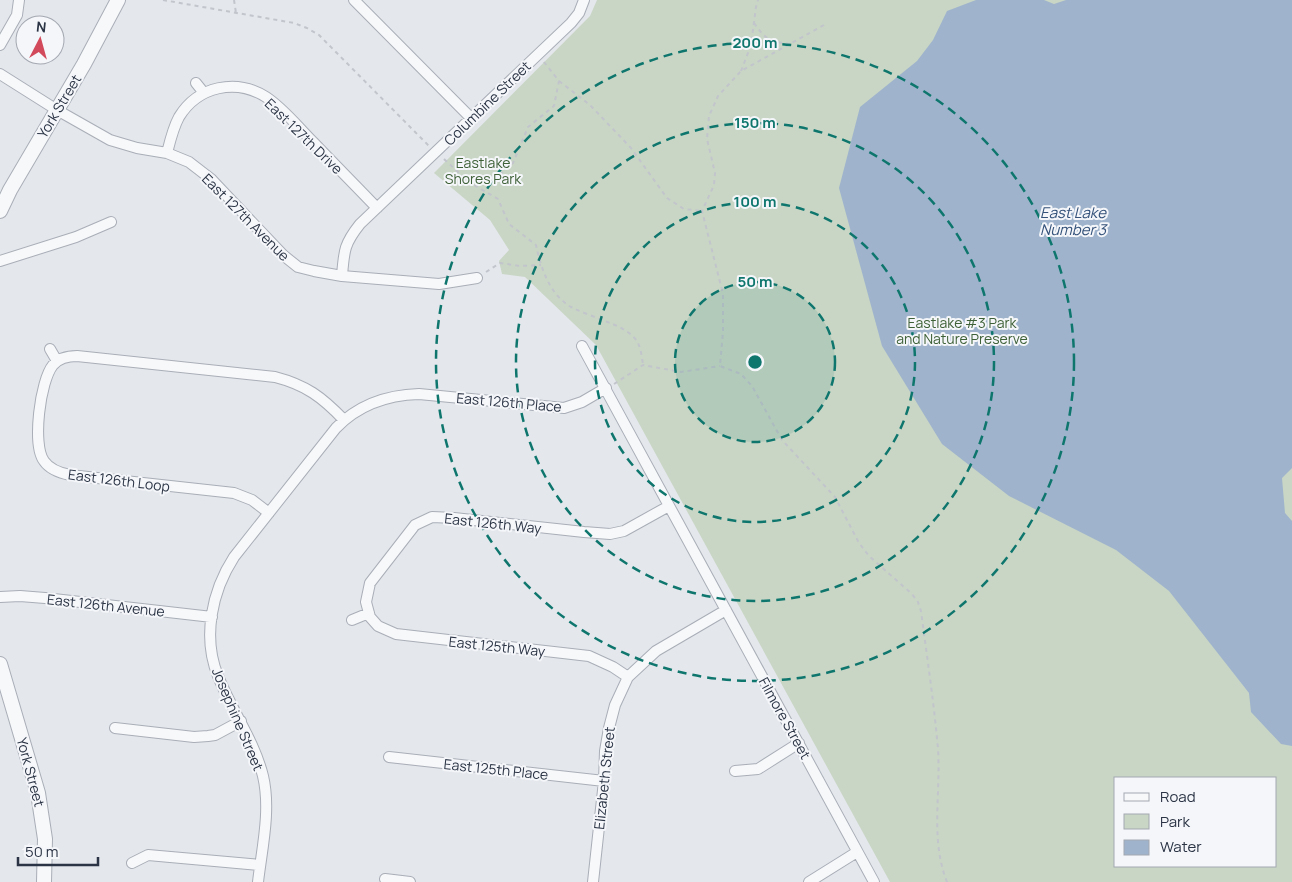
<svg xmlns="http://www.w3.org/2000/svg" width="1292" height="882" viewBox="0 0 1292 882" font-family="Manrope,sans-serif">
  <rect width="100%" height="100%" fill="#e4e7ec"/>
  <path fill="#c9d6c5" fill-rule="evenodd" d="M597,0H1292V882H890L596,345L525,277L502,274L499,261L509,250L490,220L434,173L590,16ZM1116,778H1276V866H1116Z"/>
  <path fill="#9fb4cc" d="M976,0H1044L1054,4L1066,0H1292V468L1282,478L1285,513L1292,521V746L1281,744L1251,712L1249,693L1169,591L1116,550L1009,496L942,444L882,346L839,188L860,107L917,61L933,40L947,11Z"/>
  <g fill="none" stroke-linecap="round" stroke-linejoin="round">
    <g stroke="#a9aeb7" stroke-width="12">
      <path id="minor" d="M354,0L472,119
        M0,45L17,15L19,0
        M0,74L57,110L110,140L137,148L167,153L189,162L211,179L283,255L298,267L314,271L342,276L439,284L477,278
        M196,83L204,93
        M167,153C170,141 173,128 179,117C198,86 236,78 266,97C283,108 298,127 313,142C334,164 356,186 377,208
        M0,261L76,237L111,222
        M342,276C344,251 344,244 360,224L571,23L579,13L584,0
        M582,346L874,882
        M50,349L57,361
        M269,513L252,500L234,493L70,475C60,473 50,470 44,461C32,445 40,381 53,365C59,358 68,356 77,356L275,377C306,385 322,397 344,420
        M0,597L20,596L45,598L212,617
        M352,620L369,613
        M628,677L613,667L589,656L396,634L378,626L370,617L366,602L370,583L415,525L432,517L454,518L584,532L610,534L624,531L669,506
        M115,728L194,737L208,736L215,735L241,721
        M389,757L604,781
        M735,771L758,769L799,743
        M132,863L148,855L260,865
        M385,879L410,882
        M258,882C262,848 271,810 263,776C254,740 232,711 218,676C202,637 212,591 234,557L336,428C359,404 387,395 419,394L564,408L582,402L606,388
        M593,882L604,781L605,751L609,728L615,705L628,677L656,651L726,610
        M809,882L857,852"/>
    </g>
    <g stroke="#a9aeb7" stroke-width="16">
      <path id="tertiary" d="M0,211L10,190L84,64L118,0
        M0,664L38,793L45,839L44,882"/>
    </g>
    <path stroke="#c2c5cb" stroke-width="2" stroke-dasharray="4 4" stroke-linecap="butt" d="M163,0L294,23L307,28L319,35L429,146
      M234,0L236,13
      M754,23C765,39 770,42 790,44
      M824,25L741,71L718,96L709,116L707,139L715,173L714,185L702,211L723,294V331L720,366L741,374L752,386L782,440L835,497L859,543L869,556L912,594L918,602L921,611C927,657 934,703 938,749C941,794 930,839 947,882
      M741,71L751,45L756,7L758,0
      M559,81L590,105L631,148L667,198L684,209L702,211
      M444,159L469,182L498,199L509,224L536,245C541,268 549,294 571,307C583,313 598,318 610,323C620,327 633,333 638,343C641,349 642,358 643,365
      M469,182L497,177L513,163L528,127L554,106L559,81L544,62
      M486,272L500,263L520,266L541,265
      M614,384L643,365L681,372L720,366"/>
    <use href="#minor" stroke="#f7f8fa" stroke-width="10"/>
    <use href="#tertiary" stroke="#f7f8fa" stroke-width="14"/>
  </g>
  <circle cx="755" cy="362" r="80" fill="#0f766e" fill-opacity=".12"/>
  <g fill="none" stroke="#0f766e" stroke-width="2.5" stroke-dasharray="9 6">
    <circle cx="755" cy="362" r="80"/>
    <circle cx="755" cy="362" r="160"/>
    <circle cx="755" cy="362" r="239"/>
    <circle cx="755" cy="362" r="319"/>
  </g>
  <g text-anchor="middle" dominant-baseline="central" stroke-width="4" stroke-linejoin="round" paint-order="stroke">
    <g font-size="14" fill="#2b3445" stroke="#f4f6f9">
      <text transform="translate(487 103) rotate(-44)">Columbine Street</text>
      <text transform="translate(59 106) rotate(-59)">York Street</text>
      <text transform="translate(304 136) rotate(44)">East 127th Drive</text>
      <text transform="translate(246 217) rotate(45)">East 127th Avenue</text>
      <text transform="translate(509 402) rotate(5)">East 126th Place</text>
      <text transform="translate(119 480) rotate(7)">East 126th Loop</text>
      <text transform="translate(493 523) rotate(6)">East 126th Way</text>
      <text transform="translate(106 605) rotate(6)">East 126th Avenue</text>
      <text transform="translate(497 646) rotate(6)">East 125th Way</text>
      <text transform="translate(785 718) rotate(61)">Filmore Street</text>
      <text transform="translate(238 719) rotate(67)">Josephine Street</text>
      <text transform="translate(496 769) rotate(6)">East 125th Place</text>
      <text transform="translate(31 772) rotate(75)">York Street</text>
      <text transform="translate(604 778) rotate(-84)">Elizabeth Street</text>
    </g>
    <g font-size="14" fill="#3f6138" stroke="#f4f6f9">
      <text x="483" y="162">Eastlake<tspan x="483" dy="16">Shores Park</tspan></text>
      <text x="962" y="322">Eastlake #3 Park<tspan x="962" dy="16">and Nature Preserve</tspan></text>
    </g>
    <g font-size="15" font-style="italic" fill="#34527a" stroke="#f4f6f9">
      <text x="1073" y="212">East Lake<tspan x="1073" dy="17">Number 3</tspan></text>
    </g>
  </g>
  <circle cx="755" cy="362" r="8" fill="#0f766e" stroke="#f4f6f9" stroke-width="2.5"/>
  <g font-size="15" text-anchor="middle" font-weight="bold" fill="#0f766e" stroke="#f4f6f9" stroke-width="4" stroke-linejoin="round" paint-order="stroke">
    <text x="755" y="48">200 m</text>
    <text x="755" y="128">150 m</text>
    <text x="755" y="207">100 m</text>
    <text x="755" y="287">50 m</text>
  </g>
  <rect x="1114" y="777" width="162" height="90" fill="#f4f6f9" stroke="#a4a8b1"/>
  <rect x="1124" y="793" width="25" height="8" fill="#f7f8fa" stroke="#a4a8b1"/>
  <text x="1160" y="802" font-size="15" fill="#2b3445">Road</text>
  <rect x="1124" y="814" width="25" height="15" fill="#c9d6c5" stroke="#a4a8b1"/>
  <text x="1160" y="827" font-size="15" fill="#2b3445">Park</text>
  <rect x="1124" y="840" width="25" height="15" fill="#9fb4cc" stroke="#a4a8b1"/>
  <text x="1160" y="852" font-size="15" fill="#2b3445">Water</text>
  <g transform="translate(40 40) rotate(6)"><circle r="24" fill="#f4f6f9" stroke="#a4a8b1"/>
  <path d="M0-4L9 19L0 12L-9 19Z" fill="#d1495b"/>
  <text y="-8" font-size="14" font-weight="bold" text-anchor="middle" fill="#2b3445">N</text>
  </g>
  <path d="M18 857v8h80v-8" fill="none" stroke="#2b3445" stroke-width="2.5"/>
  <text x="25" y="857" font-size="15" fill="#2b3445" stroke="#f4f6f9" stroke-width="4" paint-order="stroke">50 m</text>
</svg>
